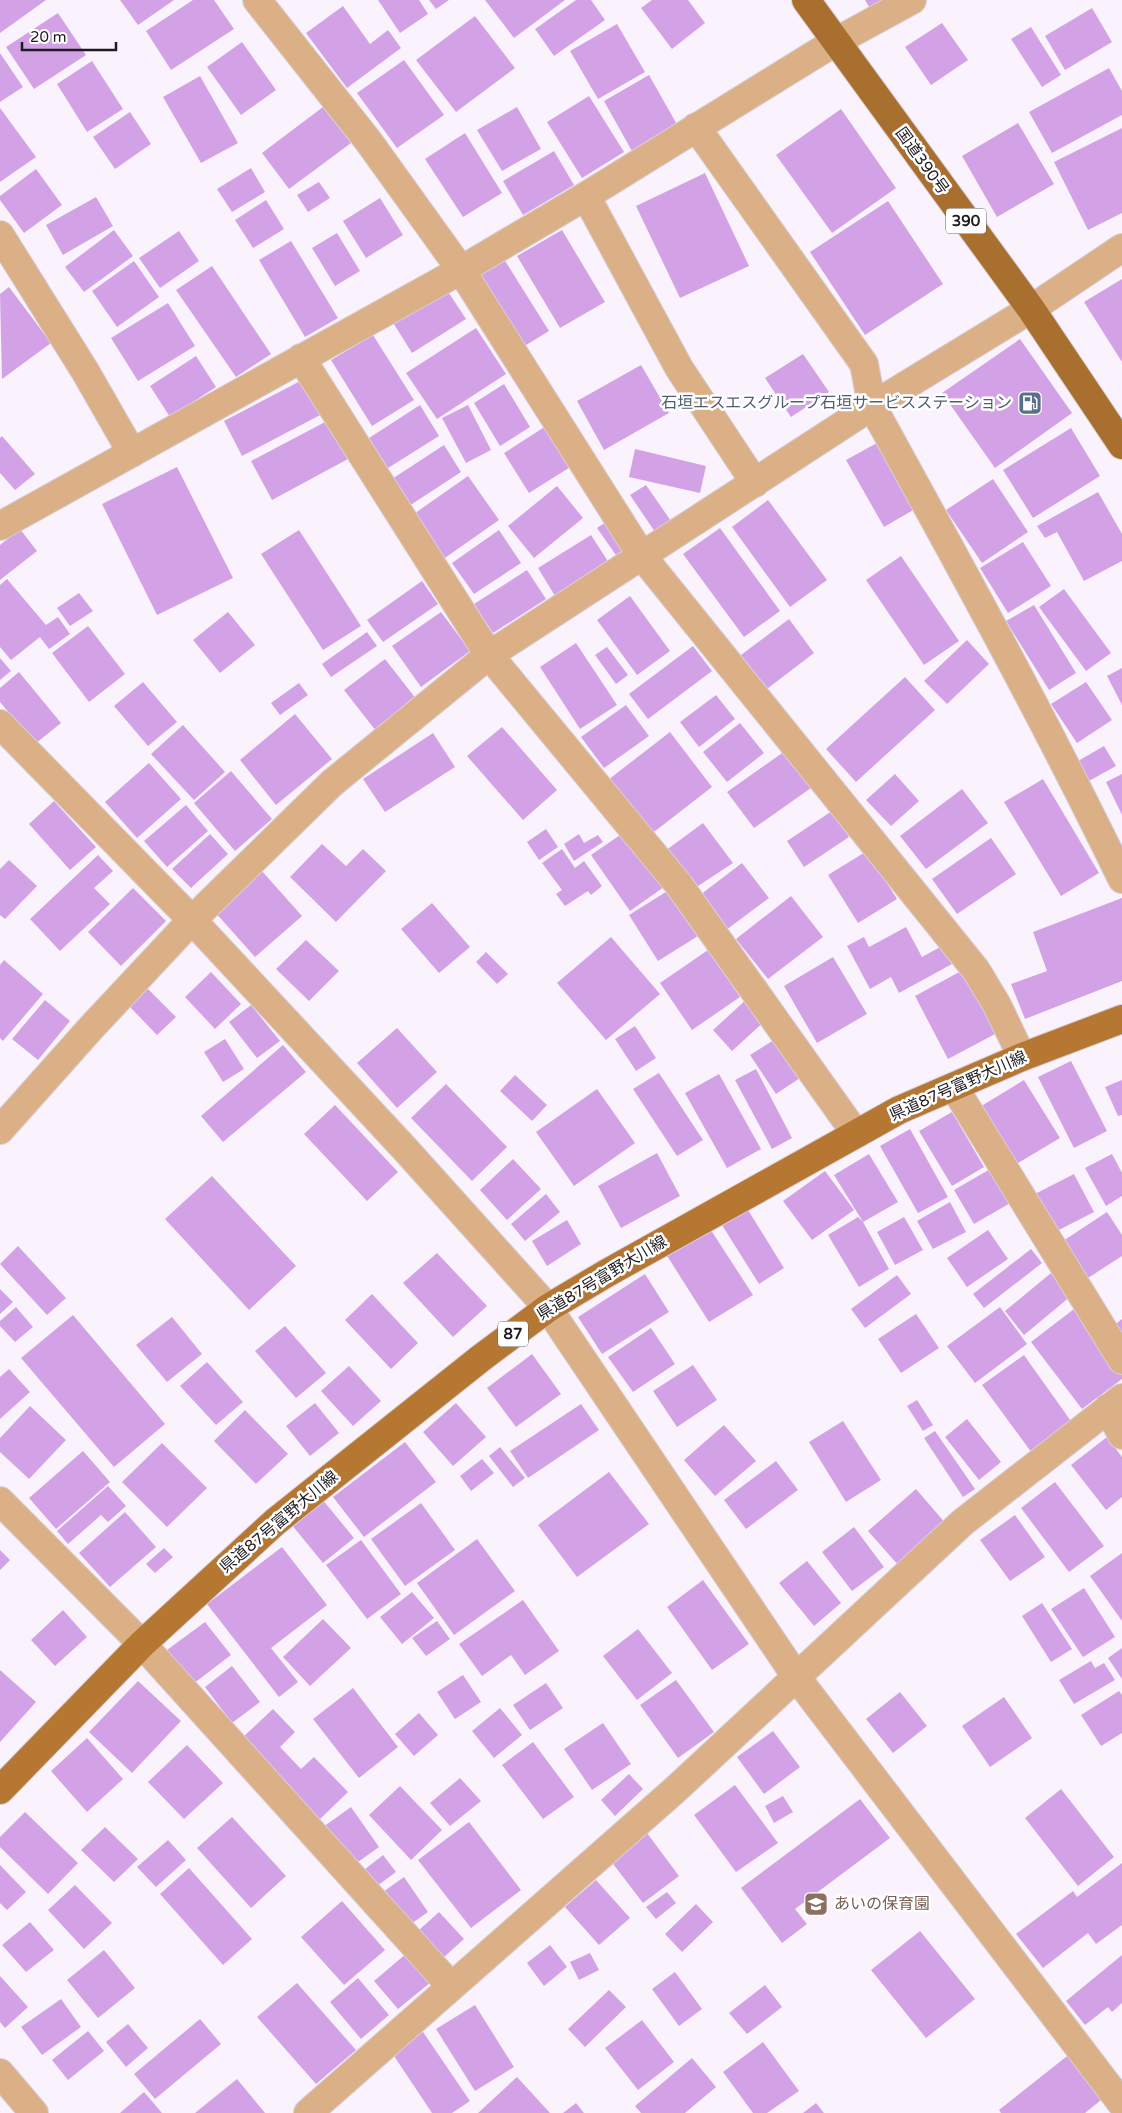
<svg xmlns="http://www.w3.org/2000/svg" width="1122" height="2113" viewBox="0 0 1122 2113" font-family="'Varela Round','Noto Sans JP',sans-serif">
  <rect width="100%" height="100%" fill="#faf3fd"/>
  <path fill="#d3a2e6" d="M0,0H46L0,33Z
    M120,0H174L138,25Z
    M193,0H214L234,29L171,70L146,31Z
    M378,0H419L428,14L400,33Z
    M429,0H449L436,9Z
    M485,0H565L514,38Z
    M576,0H591L605,20L554,56L535,29Z
    M652,0H688L705,23L672,49L641,8Z
    M865,0H892L872,12Z
    M343,6L370,44L388,30L401,48L347,88L306,33Z
    M1092,8L1112,42L1065,70L1045,36Z
    M58,13L86,55L34,89L6,47Z
    M475,16L515,68L456,112L416,60Z
    M942,23L968,60L931,85L905,47Z
    M617,24L645,72L598,99L570,51Z
    M1031,27L1061,75L1042,87L1011,39Z
    M242,42L276,90L241,115L207,67Z
    M0,53L23,87L0,102Z
    M404,60L444,115L397,148L357,93Z
    M92,61L123,109L87,132L57,84Z
    M1109,68L1122,91V115L1052,153L1029,112Z
    M649,75L679,128L633,153L604,101Z
    M200,76L238,143L201,163L163,97Z
    M589,96L624,152L582,178L547,122Z
    M323,107L351,143L289,189L262,153Z
    M517,107L541,149L502,171L477,130Z
    M0,108L36,157L0,182Z
    M841,109L896,188L832,233L776,155Z
    M130,112L151,144L115,169L93,137Z
    M1018,123L1054,184L997,217L962,156Z
    M1122,128V213L1088,230L1054,162Z
    M465,133L502,193L463,217L425,159Z
    M554,151L574,185L523,215L503,181Z
    M251,168L265,192L232,212L217,189Z
    M36,169L62,205L24,233L0,200V196Z
    M705,173L749,266L680,298L636,206Z
    M319,182L330,198L308,212L297,195Z
    M96,197L113,226L63,255L46,225Z
    M380,198L403,235L366,258L343,221Z
    M266,200L284,229L253,248L235,220Z
    M888,201L943,284L865,335L810,252Z
    M114,230L133,256L84,292L65,267Z
    M562,230L605,302L560,328L517,256Z
    M179,231L199,261L160,288L139,258Z
    M337,233L360,271L335,286L312,248Z
    M291,241L338,318L305,337L259,260Z
    M502,256L549,331L523,347L476,271Z
    M134,261L159,297L117,327L92,291Z
    M212,266L271,354L236,377L176,290Z
    M1122,279V362L1084,302Z
    M9,287L51,343L2,379L0,294Z
    M445,287L466,319L412,353L392,321Z
    M168,303L195,346L138,381L111,338Z
    M476,328L506,374L437,419L406,373Z
    M373,335L414,400L372,426L331,360Z
    M1020,339L1072,413L995,468L942,393Z
    M803,354L829,392L791,417L765,378Z
    M196,356L216,387L170,417L150,386Z
    M641,365L669,413L604,450L577,401Z
    M306,378L324,413L242,456L224,421Z
    M504,384L530,427L500,446L474,403Z
    M420,405L439,436L388,468L369,438Z
    M468,405L491,450L466,463L442,418Z
    M327,421L348,459L272,500L251,461Z
    M546,426L572,466L529,493L504,453Z
    M1071,428L1100,476L1033,518L1003,470Z
    M2,436L35,474L15,490L0,473V438Z
    M877,443L915,509L884,527L846,460Z
    M444,445L461,472L409,506L392,479Z
    M635,449L706,466L700,493L629,477Z
    M177,467L233,578L157,615L102,504Z
    M468,476L499,520L442,560L411,516Z
    M993,479L1028,532L982,563L946,510Z
    M646,485L671,521L655,532L630,495Z
    M557,486L583,518L534,558L508,526Z
    M1098,492L1122,534V561L1084,581L1057,532L1045,538L1037,526Z
    M768,500L827,580L790,607L732,527Z
    M609,520L630,550L618,558L597,528Z
    M720,528L780,611L744,637L683,554Z
    M20,529L37,551L0,580V545Z
    M299,530L361,626L323,650L261,554Z
    M499,530L521,563L474,594L452,563Z
    M591,535L609,563L555,596L538,568Z
    M1023,542L1051,586L1008,613L980,568Z
    M901,556L959,641L924,665L866,580Z
    M527,570L546,599L493,633L474,604Z
    M7,579L46,625L58,617L70,634L49,649L40,637L11,660L0,647V585Z
    M422,581L438,604L383,642L367,620Z
    M1064,589L1111,653L1086,671L1039,607Z
    M79,593L93,611L70,626L57,608Z
    M630,596L670,651L637,675L597,620Z
    M1034,605L1076,673L1049,690L1006,621Z
    M228,612L255,645L220,673L193,640Z
    M441,612L470,651L421,687L392,646Z
    M789,619L814,653L763,692L737,658Z
    M88,626L125,674L89,702L52,653Z
    M367,632L377,646L331,677L322,664Z
    M967,640L989,664L947,704L924,681Z
    M576,643L617,705L580,729L540,667Z
    M693,646L712,671L648,719L629,694Z
    M607,647L628,675L616,684L595,655Z
    M0,658L11,671L0,680Z
    M385,659L417,700L376,731L344,690Z
    M1122,668V705L1107,676Z
    M19,672L61,723L35,744L0,702V688Z
    M905,677L935,710L856,782L826,749Z
    M143,682L177,722L148,746L114,706Z
    M1086,682L1112,720L1077,743L1051,704Z
    M299,683L308,695L280,715L271,703Z
    M716,695L735,719L699,747L680,722Z
    M626,705L649,736L604,768L581,737Z
    M295,714L332,759L276,805L240,760Z
    M740,723L764,753L727,782L703,752Z
    M183,725L225,772L194,800L151,754Z
    M502,727L557,790L523,820L467,756Z
    M670,732L712,787L650,835L608,780Z
    M433,733L455,767L385,812L363,779Z
    M1104,746L1116,766L1089,781L1078,761Z
    M785,751L811,788L754,828L727,792Z
    M149,763L181,799L137,838L105,802Z
    M231,771L272,819L235,851L194,803Z
    M895,774L919,801L891,826L866,800Z
    M1122,774V815L1106,782Z
    M1043,779L1099,873L1061,896L1004,802Z
    M962,789L988,823L926,869L900,836Z
    M54,801L96,847L70,870L29,824Z
    M186,805L208,831L167,867L144,841Z
    M832,811L849,837L804,867L787,841Z
    M703,823L733,863L692,890L665,851Z
    M546,829L558,847L539,860L527,842Z
    M626,831L664,887L630,911L591,855Z
    M210,834L228,854L191,888L172,869Z
    M579,834L584,843L598,835L603,842L574,861L564,844Z
    M991,838L1016,874L957,914L932,879Z
    M322,844L346,866L363,849L386,871L336,922L290,877Z
    M562,849L575,868L584,861L602,886L591,895L588,891L565,906L556,894L562,890L542,863Z
    M867,851L897,899L858,923L828,875Z
    M98,855L113,871L94,888L110,904L60,951L30,919Z
    M9,860L37,886L5,919L0,915V869Z
    M742,863L769,898L726,930L700,895Z
    M261,870L302,916L255,957L214,911Z
    M133,888L166,921L121,966L88,932Z
    M669,890L698,936L658,961L629,915Z
    M791,896L823,937L768,979L736,939Z
    M1122,898V981L1025,1019L1011,984L1047,971L1033,932Z
    M432,903L470,947L439,973L401,929Z
    M906,927L922,957L942,946L952,964L899,993L891,977L870,989L847,946L864,937L869,947Z
    M611,937L660,994L606,1040L557,983Z
    M306,940L339,971L309,1001L276,969Z
    M708,950L740,997L692,1030L660,983Z
    M486,952L508,974L497,984L476,962Z
    M833,957L867,1014L817,1043L784,986Z
    M4,960L43,994L3,1041L0,1038V965Z
    M963,970L997,1033L948,1059L915,996Z
    M211,972L241,1004L215,1029L185,997Z
    M146,987L176,1017L157,1035L128,1005Z
    M748,998L768,1018L732,1051L713,1030Z
    M45,1000L70,1021L38,1060L12,1039Z
    M251,1005L280,1041L257,1058L229,1022Z
    M635,1026L656,1058L636,1071L615,1039Z
    M397,1028L437,1072L397,1108L357,1063Z
    M780,1036L806,1074L776,1094L750,1055Z
    M225,1039L244,1069L223,1082L204,1052Z
    M283,1045L306,1072L223,1142L201,1116Z
    M1071,1061L1107,1131L1074,1148L1038,1077Z
    M756,1069L792,1138L772,1149L735,1080Z
    M659,1073L703,1140L677,1156L633,1089Z
    M719,1074L761,1149L727,1168L685,1093Z
    M515,1075L547,1105L532,1121L500,1091Z
    M1024,1080L1060,1138L1013,1166L978,1108Z
    M1122,1080V1115L1118,1116L1105,1087Z
    M446,1084L507,1147L472,1181L411,1118Z
    M597,1089L635,1143L574,1186L536,1132Z
    M335,1105L398,1172L367,1201L304,1134Z
    M952,1112L984,1167L952,1186L919,1131Z
    M910,1129L948,1197L918,1213L880,1146Z
    M657,1153L680,1196L621,1228L598,1186Z
    M869,1154L898,1202L863,1222L834,1175Z
    M1112,1154L1122,1173V1196L1106,1206L1085,1168Z
    M513,1159L541,1189L507,1220L480,1190Z
    M992,1168L1012,1202L974,1224L954,1190Z
    M825,1171L854,1210L812,1240L783,1201Z
    M1074,1174L1094,1212L1053,1233L1033,1195Z
    M212,1176L296,1266L249,1310L165,1219Z
    M546,1194L560,1212L525,1241L511,1224Z
    M950,1202L966,1232L933,1249L917,1221Z
    M748,1210L784,1268L759,1284L722,1225Z
    M1107,1212L1122,1235V1256L1088,1278L1063,1241Z
    M858,1217L863,1222L889,1269L859,1287L828,1235Z
    M904,1217L923,1250L895,1265L877,1232Z
    M567,1220L581,1244L547,1266L532,1241Z
    M707,1224L753,1295L709,1322L664,1251Z
    M988,1230L1008,1259L967,1287L947,1258Z
    M18,1246L66,1298L47,1315L0,1264Z
    M1031,1249L1042,1263L984,1308L973,1294Z
    M437,1253L487,1306L453,1337L403,1283Z
    M1051,1273L1071,1296L1024,1335L1005,1311Z
    M645,1274L669,1312L602,1354L578,1317Z
    M897,1275L911,1294L865,1328L851,1309Z
    M0,1289L13,1302L0,1314Z
    M372,1294L418,1343L391,1369L345,1320Z
    M16,1307L33,1327L15,1342L0,1326V1321Z
    M1000,1307L1027,1344L975,1383L947,1346Z
    M1074,1309L1122,1372V1379L1082,1409L1031,1342Z
    M916,1314L939,1348L901,1373L878,1339Z
    M73,1315L165,1424L114,1467L21,1358Z
    M172,1317L202,1354L167,1382L136,1345Z
    M1122,1319V1339L1113,1326Z
    M285,1326L326,1373L296,1398L255,1351Z
    M651,1328L675,1364L633,1392L608,1357Z
    M532,1354L561,1394L516,1427L487,1388Z
    M1024,1355L1073,1424L1032,1453L982,1385Z
    M207,1362L243,1402L216,1425L180,1386Z
    M693,1365L717,1400L677,1427L653,1391Z
    M349,1366L381,1401L353,1426L321,1391Z
    M9,1369L30,1392L0,1419V1377Z
    M917,1400L933,1425L923,1431L907,1406Z
    M315,1403L339,1433L310,1456L286,1426Z
    M456,1403L486,1437L453,1466L423,1432Z
    M581,1404L599,1430L528,1478L510,1451Z
    M30,1406L66,1440L29,1479L0,1452V1438Z
    M245,1410L288,1454L256,1484L214,1441Z
    M967,1419L1001,1462L979,1480L945,1437Z
    M843,1421L881,1480L846,1502L809,1442Z
    M724,1425L756,1461L715,1496L684,1460Z
    M935,1431L975,1489L963,1497L924,1438Z
    M1107,1437L1122,1457V1497L1106,1510L1071,1465Z
    M405,1442L436,1482L364,1537L333,1497Z
    M162,1443L207,1488L167,1527L122,1482Z
    M500,1447L525,1478L513,1487L489,1456Z
    M83,1451L110,1482L56,1529L29,1498Z
    M482,1459L494,1473L471,1491L460,1476Z
    M776,1461L798,1490L746,1529L724,1500Z
    M609,1472L649,1524L577,1577L538,1525Z
    M1055,1482L1104,1546L1069,1572L1021,1508Z
    M108,1486L126,1506L108,1522L101,1515L68,1544L57,1531Z
    M916,1489L947,1525L899,1566L868,1531Z
    M322,1499L354,1538L323,1563L291,1524Z
    M421,1503L455,1550L405,1586L371,1539Z
    M125,1512L156,1547L110,1587L79,1553Z
    M1015,1515L1045,1557L1010,1581L980,1540Z
    M854,1527L884,1567L852,1591L822,1552Z
    M477,1539L515,1591L454,1635L417,1583Z
    M361,1540L401,1594L367,1619L326,1565Z
    M282,1547L327,1605L271,1648L298,1682L279,1697L207,1604Z
    M164,1548L173,1557L155,1573L146,1564Z
    M0,1550L10,1560L0,1570Z
    M1122,1553V1621L1090,1576Z
    M807,1561L841,1603L814,1626L779,1583Z
    M703,1580L749,1644L712,1670L667,1607Z
    M1084,1588L1115,1637L1083,1657L1051,1609Z
    M412,1592L434,1618L402,1644L380,1617Z
    M523,1600L559,1651L525,1675L511,1655L482,1676L459,1644Z
    M1042,1603L1072,1649L1051,1662L1022,1616Z
    M63,1610L87,1637L55,1666L31,1640Z
    M323,1619L351,1648L310,1686L283,1657Z
    M437,1621L450,1639L426,1656L412,1638Z
    M205,1622L231,1655L193,1684L167,1650Z
    M638,1629L672,1673L637,1700L603,1656Z
    M1122,1648V1679L1108,1658Z
    M1091,1661L1095,1668L1104,1663L1115,1680L1074,1704L1059,1680Z
    M232,1666L260,1702L232,1723L205,1687Z
    M0,1670L36,1702L0,1742Z
    M463,1675L481,1702L455,1719L437,1692Z
    M676,1680L714,1732L678,1758L640,1705Z
    M138,1681L181,1721L132,1773L89,1732Z
    M546,1683L563,1708L530,1730L513,1705Z
    M353,1688L398,1747L359,1778L313,1719Z
    M1119,1691L1122,1695V1733L1101,1746L1081,1715Z
    M900,1692L927,1726L893,1753L866,1719Z
    M1004,1697L1032,1738L990,1767L962,1726Z
    M500,1708L522,1735L494,1758L472,1731Z
    M273,1709L295,1732L280,1747L301,1769L314,1757L348,1792L320,1819L242,1738Z
    M419,1713L438,1735L414,1756L395,1734Z
    M603,1723L631,1764L592,1790L564,1749Z
    M773,1731L800,1767L764,1794L737,1757Z
    M87,1738L123,1779L87,1812L51,1771Z
    M533,1742L574,1797L543,1819L502,1765Z
    M187,1745L223,1783L184,1819L148,1782Z
    M629,1774L643,1789L615,1816L601,1800Z
    M460,1778L481,1801L450,1826L430,1803Z
    M735,1785L778,1843L736,1872L694,1815Z
    M400,1786L442,1830L411,1860L369,1815Z
    M1061,1789L1114,1857L1078,1886L1025,1818Z
    M783,1796L793,1812L774,1823L765,1806Z
    M860,1799L890,1838L795,1909L807,1924L782,1943L741,1888Z
    M351,1807L379,1847L351,1867L323,1827Z
    M25,1812L78,1863L48,1894L0,1847V1837Z
    M232,1817L286,1876L251,1908L197,1848Z
    M469,1822L521,1890L471,1928L418,1860Z
    M105,1827L138,1859L114,1882L81,1850Z
    M644,1829L679,1876L643,1903L607,1856Z
    M168,1840L186,1860L156,1887L137,1867Z
    M383,1855L396,1872L377,1886L364,1870Z
    M1122,1863V1925L1096,1944L1088,1933L1043,1968L1016,1934L1073,1891L1077,1897Z
    M0,1865L26,1892L7,1910L0,1903Z
    M189,1868L252,1939L223,1965L160,1894Z
    M404,1877L428,1912L408,1926L383,1892Z
    M596,1880L630,1918L599,1945L565,1907Z
    M75,1885L112,1923L84,1949L48,1910Z
    M667,1892L676,1903L656,1919L646,1907Z
    M342,1901L385,1950L344,1985L301,1937Z
    M696,1904L713,1922L682,1952L665,1934Z
    M439,1912L464,1939L443,1958L418,1931Z
    M30,1922L54,1950L26,1972L2,1945Z
    M920,1931L975,1999L926,2038L871,1970Z
    M550,1945L567,1967L544,1986L527,1963Z
    M104,1950L135,1988L98,2018L67,1980Z
    M407,1953L431,1982L398,2009L374,1981Z
    M590,1953L599,1970L579,1980L570,1962Z
    M1122,1955V2003L1112,2012L1108,2007L1085,2025L1066,2001Z
    M675,1972L702,2009L679,2026L652,1989Z
    M0,1976L28,2007L5,2028L0,2022Z
    M358,1978L389,2015L361,2039L330,2002Z
    M297,1983L356,2050L316,2084L257,2017Z
    M765,1985L782,2007L747,2034L729,2013Z
    M609,1990L626,2007L585,2047L568,2029Z
    M61,1999L81,2027L42,2055L21,2027Z
    M475,2005L514,2067L475,2091L436,2029Z
    M200,2019L221,2044L155,2099L134,2074Z
    M642,2020L674,2062L638,2090L605,2048Z
    M128,2024L148,2048L126,2067L106,2042Z
    M421,2029L470,2101L452,2113H432L390,2050Z
    M88,2031L104,2051L68,2080L52,2060Z
    M763,2042L799,2091L767,2113H753L723,2072Z
    M1071,2053L1106,2096L1085,2113H1001L999,2110Z
    M692,2058L716,2087L685,2113H641L635,2106Z
    M517,2077L550,2113H478Z
    M237,2079L265,2113H195Z
    M144,2092L162,2113H120Z
    M576,2103L584,2113H563Z
    M816,2103L824,2113H803Z"/>
  <g fill="none" stroke-linecap="round" stroke-linejoin="round">
    <g stroke="#d7d0da" stroke-width="30">
      <path id="minor" d="M257,0L369,142L461,270L642,556L976,970L997,1005L1022,1057
        M696,127L864,364L872,406C958,562 1044,718 1122,879
        M586,196L679,368L755,483
        M0,235L85,371L132,453
        M301,358L489,655L679,885L856,1134
        M0,526L461,270L586,196L835,42L912,0
        M0,724L192,920L405,1149L548,1308L797,1678L1122,2104
        M954,1087L1122,1360
        M0,1130L90,1029L192,920L332,783L489,655L872,406L1031,309L1122,248
        M1108,1408L1122,1435
        M0,1501L142,1644L451,1986
        M308,2113L676,1789L963,1522L1122,1398"/>
    </g>
    <g stroke="#d7d0da" stroke-width="30">
      <path id="tertiary" d="M0,2073L34,2113"/>
    </g>
    <g stroke="#d7d0da" stroke-width="30">
      <path id="primary" d="M0,1790L142,1644L275,1522L481,1358L548,1308L607,1273L899,1110L1022,1057L1122,1019"/>
    </g>
    <g stroke="#d7d0da" stroke-width="30">
      <path id="trunk" d="M806,0L1031,309L1122,445"/>
    </g>
    <use href="#minor" stroke="#dcb086" stroke-width="28"/>
    <use href="#tertiary" stroke="#dcb086" stroke-width="28"/>
    <use href="#primary" stroke="#b57731" stroke-width="28"/>
    <use href="#trunk" stroke="#a96f2e" stroke-width="28"/>
  </g>
  <defs>
    <g id="fuel-square" transform="scale(1.25)"><rect x="-9" y="-9" width="18" height="18" rx="4" fill="#5c6f8a" stroke="#fff"/><path d="M-5.5-6h7V0h2V4h1.3V-2.5L3-4.5l.8-.8L6-3V5H2.5V1h-1V6h-7ZM-4.2-4.7v3.2H.2V-4.7Z" fill="#fff"/></g>
    <g id="school-square" transform="scale(1.25)"><rect x="-9" y="-9" width="18" height="18" rx="4" fill="#8d6e63" stroke="#fff"/><path d="M0-5L7-2L0 1L-7-2ZM-4 1L0 2.5L4 1V4Q0 6-4 4Z" fill="#fff"/></g>
  </defs>
  <g fill-rule="evenodd">
    <use href="#fuel-square" x="1030" y="403"/>
    <use href="#school-square" x="816" y="1904"/>
  </g>
  <g text-anchor="middle" dominant-baseline="central" stroke-width="5" stroke-linejoin="round" paint-order="stroke">
    <g fill="#fff" stroke="#625f64" stroke-width="1">
      <rect x="946" y="208.5" width="40" height="25" rx="4"/>
      <rect x="498" y="1321.5" width="30" height="25" rx="4"/>
    </g>
    <g font-size="15" font-weight="bold" fill="#1f1b21">
      <text x="966" y="221">390</text>
      <text x="513" y="1334">87</text>
    </g>
    <g font-size="16" fill="#1f1b21" stroke="#fff">
      <text transform="translate(922 161) rotate(54)">国道390号</text>
      <text transform="translate(958 1086) rotate(-24)">県道87号富野大川線</text>
      <text transform="translate(602 1278) rotate(-31)">県道87号富野大川線</text>
      <text transform="translate(279 1522) rotate(-40)">県道87号富野大川線</text>
    </g>
    <g font-size="16" fill="#4e5e75" stroke="#fff" text-anchor="end">
      <text x="1012" y="403">石垣エスエスグループ石垣サービスステーション</text>
    </g>
    <g font-size="16" fill="#785e54" stroke="#fff" text-anchor="start">
      <text x="834" y="1904">あいの保育園</text>
    </g>
  </g>
  <path d="M22 42v8h94v-8" fill="none" stroke="#1f1b21" stroke-width="2.5"/>
  <text x="30" y="42" font-size="15" fill="#1f1b21" stroke="#ffffff" stroke-width="4" paint-order="stroke">20 m</text>
</svg>
